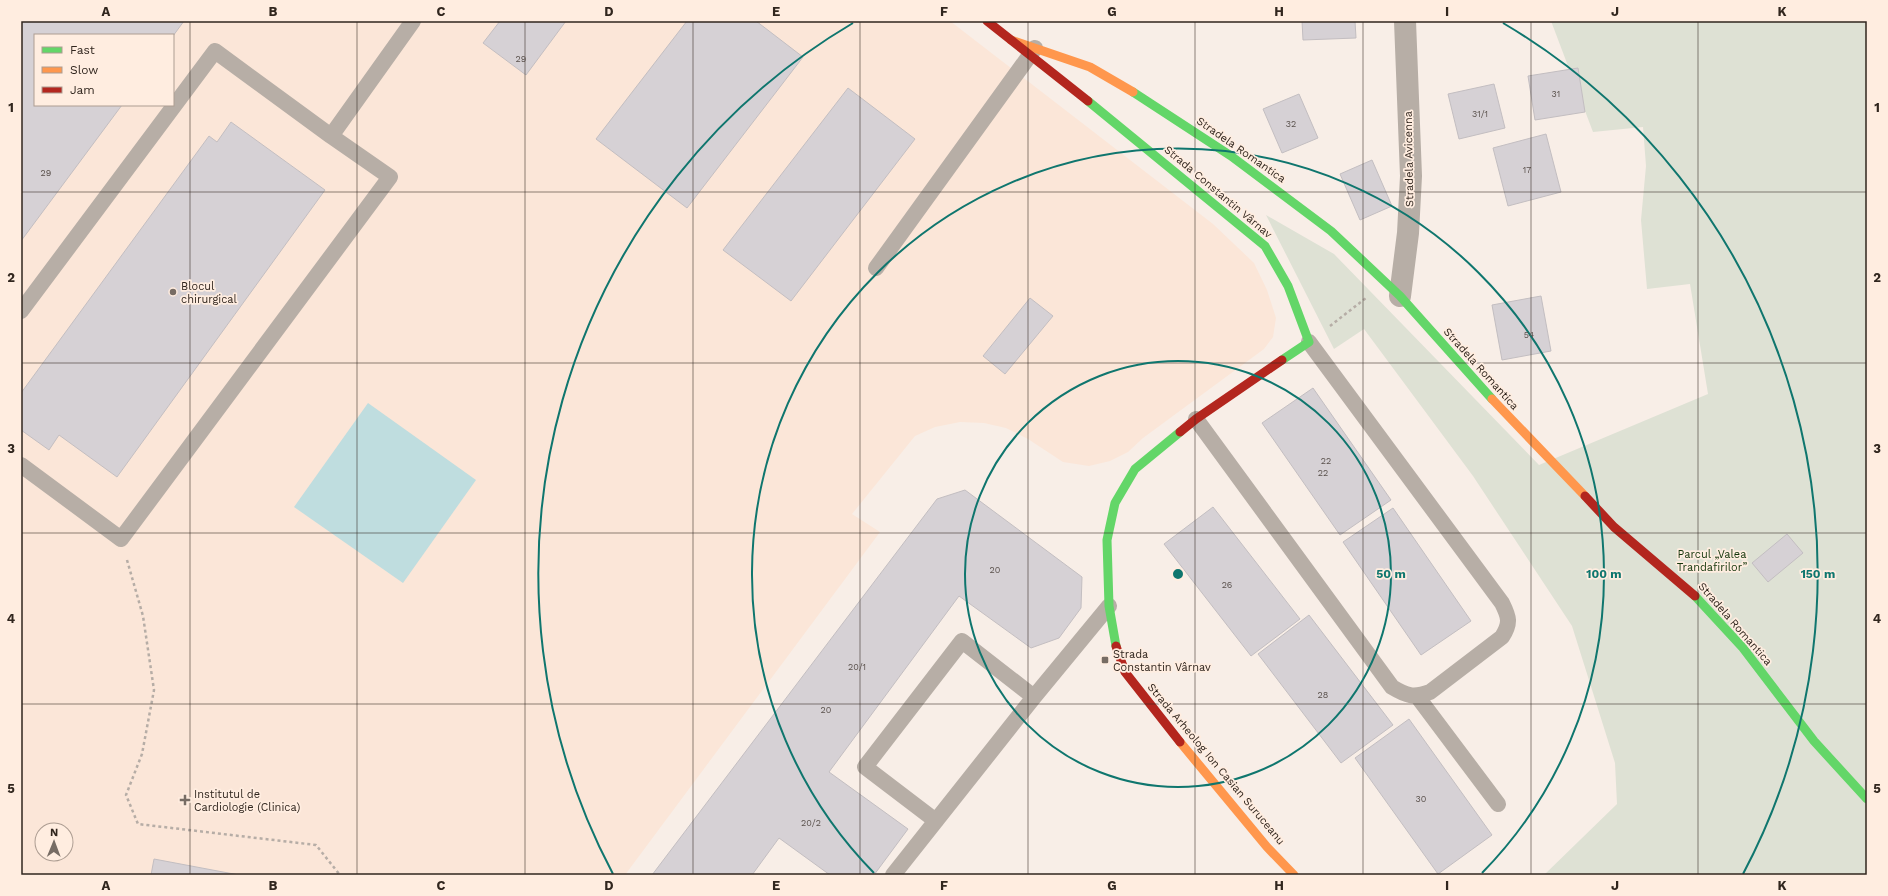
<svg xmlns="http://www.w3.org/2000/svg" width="1888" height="896" viewBox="0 0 1888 896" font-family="'Work Sans',sans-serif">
  <rect width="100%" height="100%" fill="#f8eee7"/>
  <path fill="#fbe6d8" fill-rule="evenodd" d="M21,21H950L1213,224L1254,263L1267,290L1276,318L1273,337L1264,349L1143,438L1128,452L1110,461L1089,466L1063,462L1028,439L1006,428L984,423L960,422L935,427L915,436L852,514L880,532L625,875H21ZM35,35H173V105H35ZM42,830H66V854H42Z"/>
  <path fill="#dee1d4" d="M1551,21H1867V875H1544L1617,804L1615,763L1572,626L1473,476L1364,329L1334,349L1266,215L1334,254L1539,465L1708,394L1690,284L1647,289L1641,220L1646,166L1643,127L1593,132Z"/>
  <path fill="#bfdddf" d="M368,403L476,480L403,583L294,507Z"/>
  <path fill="#d6d1d5" stroke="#c3bec1" d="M21,21H184L173,36L35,35V105H122L21,241Z
    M500,21H566L526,75L483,43Z
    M687,21H756L803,57L687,208L596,139Z
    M1302,21H1355L1356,38L1303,40Z
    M1578,68L1585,112L1535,120L1528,76Z
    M1494,84L1505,128L1459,139L1448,94Z
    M848,88L915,139L791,301L723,250Z
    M1299,94L1318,138L1282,153L1263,109Z
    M231,122L325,190L117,477L59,435L49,450L21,430V393L209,136L217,142Z
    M1546,134L1561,192L1508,206L1493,148Z
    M1372,160L1392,206L1360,220L1340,174Z
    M1541,296L1551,351L1502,360L1492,305Z
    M1030,298L1053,316L1005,374L983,356Z
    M1313,388L1391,500L1340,535L1262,423Z
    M965,490L1082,577L1081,608L1059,638L1031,648L959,596L829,772L908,829L874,875H830L779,838L752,875H652L937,499Z
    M1213,507L1300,619L1251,656L1164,544Z
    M1393,508L1471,621L1421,655L1343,542Z
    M1787,534L1803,553L1768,582L1752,563Z
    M1309,615L1393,725L1341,763L1258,654Z
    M1409,719L1492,835L1438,874L1355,758Z
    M154,859L239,875H151Z"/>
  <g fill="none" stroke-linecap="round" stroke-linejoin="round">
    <path stroke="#b6ada6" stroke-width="2.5" stroke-dasharray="3 3" stroke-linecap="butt" d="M1330,326L1366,298
      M127,560L143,616L154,690L142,754L126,795L138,824L316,845L340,875"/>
    <path stroke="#b7aea6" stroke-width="16" d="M331,136L413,21
      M876,268L1035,48
      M21,311L215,51L331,136L390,177L121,539L21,465
      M1196,419L1392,687C1407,696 1413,698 1430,692L1502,637C1511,623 1509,617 1502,603L1309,342
      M1417,696L1498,804
      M936,821L865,767L962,641L1034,697
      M893,875L1034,697L1109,606"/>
    <path stroke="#b7aea6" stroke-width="22" d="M1400,296L1408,233L1411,176L1405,21"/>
    <path stroke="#63d668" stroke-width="9" d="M1133,92L1231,156L1331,231L1400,296L1492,399
      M1088,101L1265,246L1288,286L1309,342L1282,360
      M1695,596L1743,648L1814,741L1867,799
      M1116,646L1109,606L1107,540L1115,503L1135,469L1180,432"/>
    <path stroke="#ff974d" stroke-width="9" d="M1011,40L1090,67L1133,92
      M1492,399L1585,496
      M1180,742L1267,847L1294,875"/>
    <path stroke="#b3261e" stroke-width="9" d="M987,21L1088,101
      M1180,432L1196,419L1282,360
      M1585,496L1614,527L1695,596
      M1116,646L1125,672L1180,742"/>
  </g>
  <path fill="none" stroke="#31261e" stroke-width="1" stroke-opacity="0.55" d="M190,21V875M357,21V875M525,21V875M693,21V875M860,21V875M1028,21V875M1195,21V875M1363,21V875M1531,21V875M1698,21V875M21,192H1867M21,363H1867M21,533H1867M21,704H1867"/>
  <g fill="none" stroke="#0f766e" stroke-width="2">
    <circle cx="1178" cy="574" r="213"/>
    <path d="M874 873A426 426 0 1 1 1482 873"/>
    <path d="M613 874A640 640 0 0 1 853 23M1503 23A640 640 0 0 1 1743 874"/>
  </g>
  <g fill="#776c64" stroke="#ffede0" stroke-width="1.5">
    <circle cx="173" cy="292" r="4"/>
    <rect x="1101" y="656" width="8" height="8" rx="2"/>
    <path d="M183 794h4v4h4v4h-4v4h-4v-4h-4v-4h4z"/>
  </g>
  <g text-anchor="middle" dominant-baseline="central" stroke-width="3.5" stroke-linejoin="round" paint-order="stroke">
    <g font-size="9" fill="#5a514c">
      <text x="521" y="59">29</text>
      <text x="1556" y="94">31</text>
      <text x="1480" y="114">31/1</text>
      <text x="1291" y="124">32</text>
      <text x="1527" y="170">17</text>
      <text x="46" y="173">29</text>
      <text x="1529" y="335">54</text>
      <text x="1326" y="461">22</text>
      <text x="1323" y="473">22</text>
      <text x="995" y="570">20</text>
      <text x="1227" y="585">26</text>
      <text x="857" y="667">20/1</text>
      <text x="1323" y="695">28</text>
      <text x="826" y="710">20</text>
      <text x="1421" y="799">30</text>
      <text x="811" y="823">20/2</text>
    </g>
    <g font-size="11" fill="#31261e" stroke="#ffede0">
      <text transform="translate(1241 150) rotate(35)">Stradela Romantica</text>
      <text transform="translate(1409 159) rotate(-91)">Stradela Avicenna</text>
      <text transform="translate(1218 192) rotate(40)">Strada Constantin Vârnav</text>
      <text transform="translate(1481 369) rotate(48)">Stradela Romantica</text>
      <text transform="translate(1735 624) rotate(49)">Stradela Romantica</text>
      <text transform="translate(1216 764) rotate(50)">Strada Arheolog Ion Casian Suruceanu</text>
    </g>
    <g font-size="11" fill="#31261e" stroke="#ffede0" text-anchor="start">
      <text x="181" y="286">Blocul<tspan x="181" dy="13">chirurgical</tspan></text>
      <text x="1113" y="654">Strada<tspan x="1113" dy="13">Constantin Vârnav</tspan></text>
      <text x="194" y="794">Institutul de<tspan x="194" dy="13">Cardiologie (Clinica)</tspan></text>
    </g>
    <g font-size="11" fill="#13350a" stroke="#ffede0">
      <text x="1712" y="554">Parcul „Valea<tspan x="1712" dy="13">Trandafirilor”</tspan></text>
    </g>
  </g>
  <circle cx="1178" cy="574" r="6" fill="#0f766e" stroke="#ffede0" stroke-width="2"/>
  <g font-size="12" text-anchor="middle" font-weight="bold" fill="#0f766e" stroke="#ffede0" stroke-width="3.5" stroke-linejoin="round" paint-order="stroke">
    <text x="1391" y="578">50 m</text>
    <text x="1604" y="578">100 m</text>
    <text x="1818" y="578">150 m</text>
  </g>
  <rect width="1888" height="896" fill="none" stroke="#ffede0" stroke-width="44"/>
  <rect x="34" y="34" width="140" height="72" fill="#ffede0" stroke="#ad9d92"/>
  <rect x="42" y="47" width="20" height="6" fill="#63d668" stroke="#ad9d92"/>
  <text x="70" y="54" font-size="12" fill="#31261e">Fast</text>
  <rect x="42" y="67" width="20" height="6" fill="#ff974d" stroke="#ad9d92"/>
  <text x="70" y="74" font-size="12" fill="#31261e">Slow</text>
  <rect x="42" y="87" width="20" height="6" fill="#b3261e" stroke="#ad9d92"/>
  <text x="70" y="94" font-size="12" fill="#31261e">Jam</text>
  <g transform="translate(54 842) rotate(1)"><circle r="19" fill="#ffede0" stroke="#ad9d92"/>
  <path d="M0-3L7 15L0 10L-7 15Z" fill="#776c64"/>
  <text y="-6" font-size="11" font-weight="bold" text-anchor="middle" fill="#31261e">N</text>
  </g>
  <rect x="22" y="22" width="1844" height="852" fill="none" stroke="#31261e" stroke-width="1.5"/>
  <g font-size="13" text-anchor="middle" font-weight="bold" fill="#31261e">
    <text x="106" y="16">A</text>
    <text x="273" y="16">B</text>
    <text x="441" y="16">C</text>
    <text x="609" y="16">D</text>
    <text x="776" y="16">E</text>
    <text x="944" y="16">F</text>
    <text x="1112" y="16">G</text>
    <text x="1279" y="16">H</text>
    <text x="1447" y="16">I</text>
    <text x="1615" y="16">J</text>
    <text x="1782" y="16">K</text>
    <text x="11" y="112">1</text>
    <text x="1877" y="112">1</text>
    <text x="11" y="282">2</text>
    <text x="1877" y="282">2</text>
    <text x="11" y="453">3</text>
    <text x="1877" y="453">3</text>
    <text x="11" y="623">4</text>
    <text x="1877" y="623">4</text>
    <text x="11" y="793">5</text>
    <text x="1877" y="793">5</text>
    <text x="106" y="890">A</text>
    <text x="273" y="890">B</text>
    <text x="441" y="890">C</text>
    <text x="609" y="890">D</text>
    <text x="776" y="890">E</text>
    <text x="944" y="890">F</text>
    <text x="1112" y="890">G</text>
    <text x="1279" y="890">H</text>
    <text x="1447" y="890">I</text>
    <text x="1615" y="890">J</text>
    <text x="1782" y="890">K</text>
  </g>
</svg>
